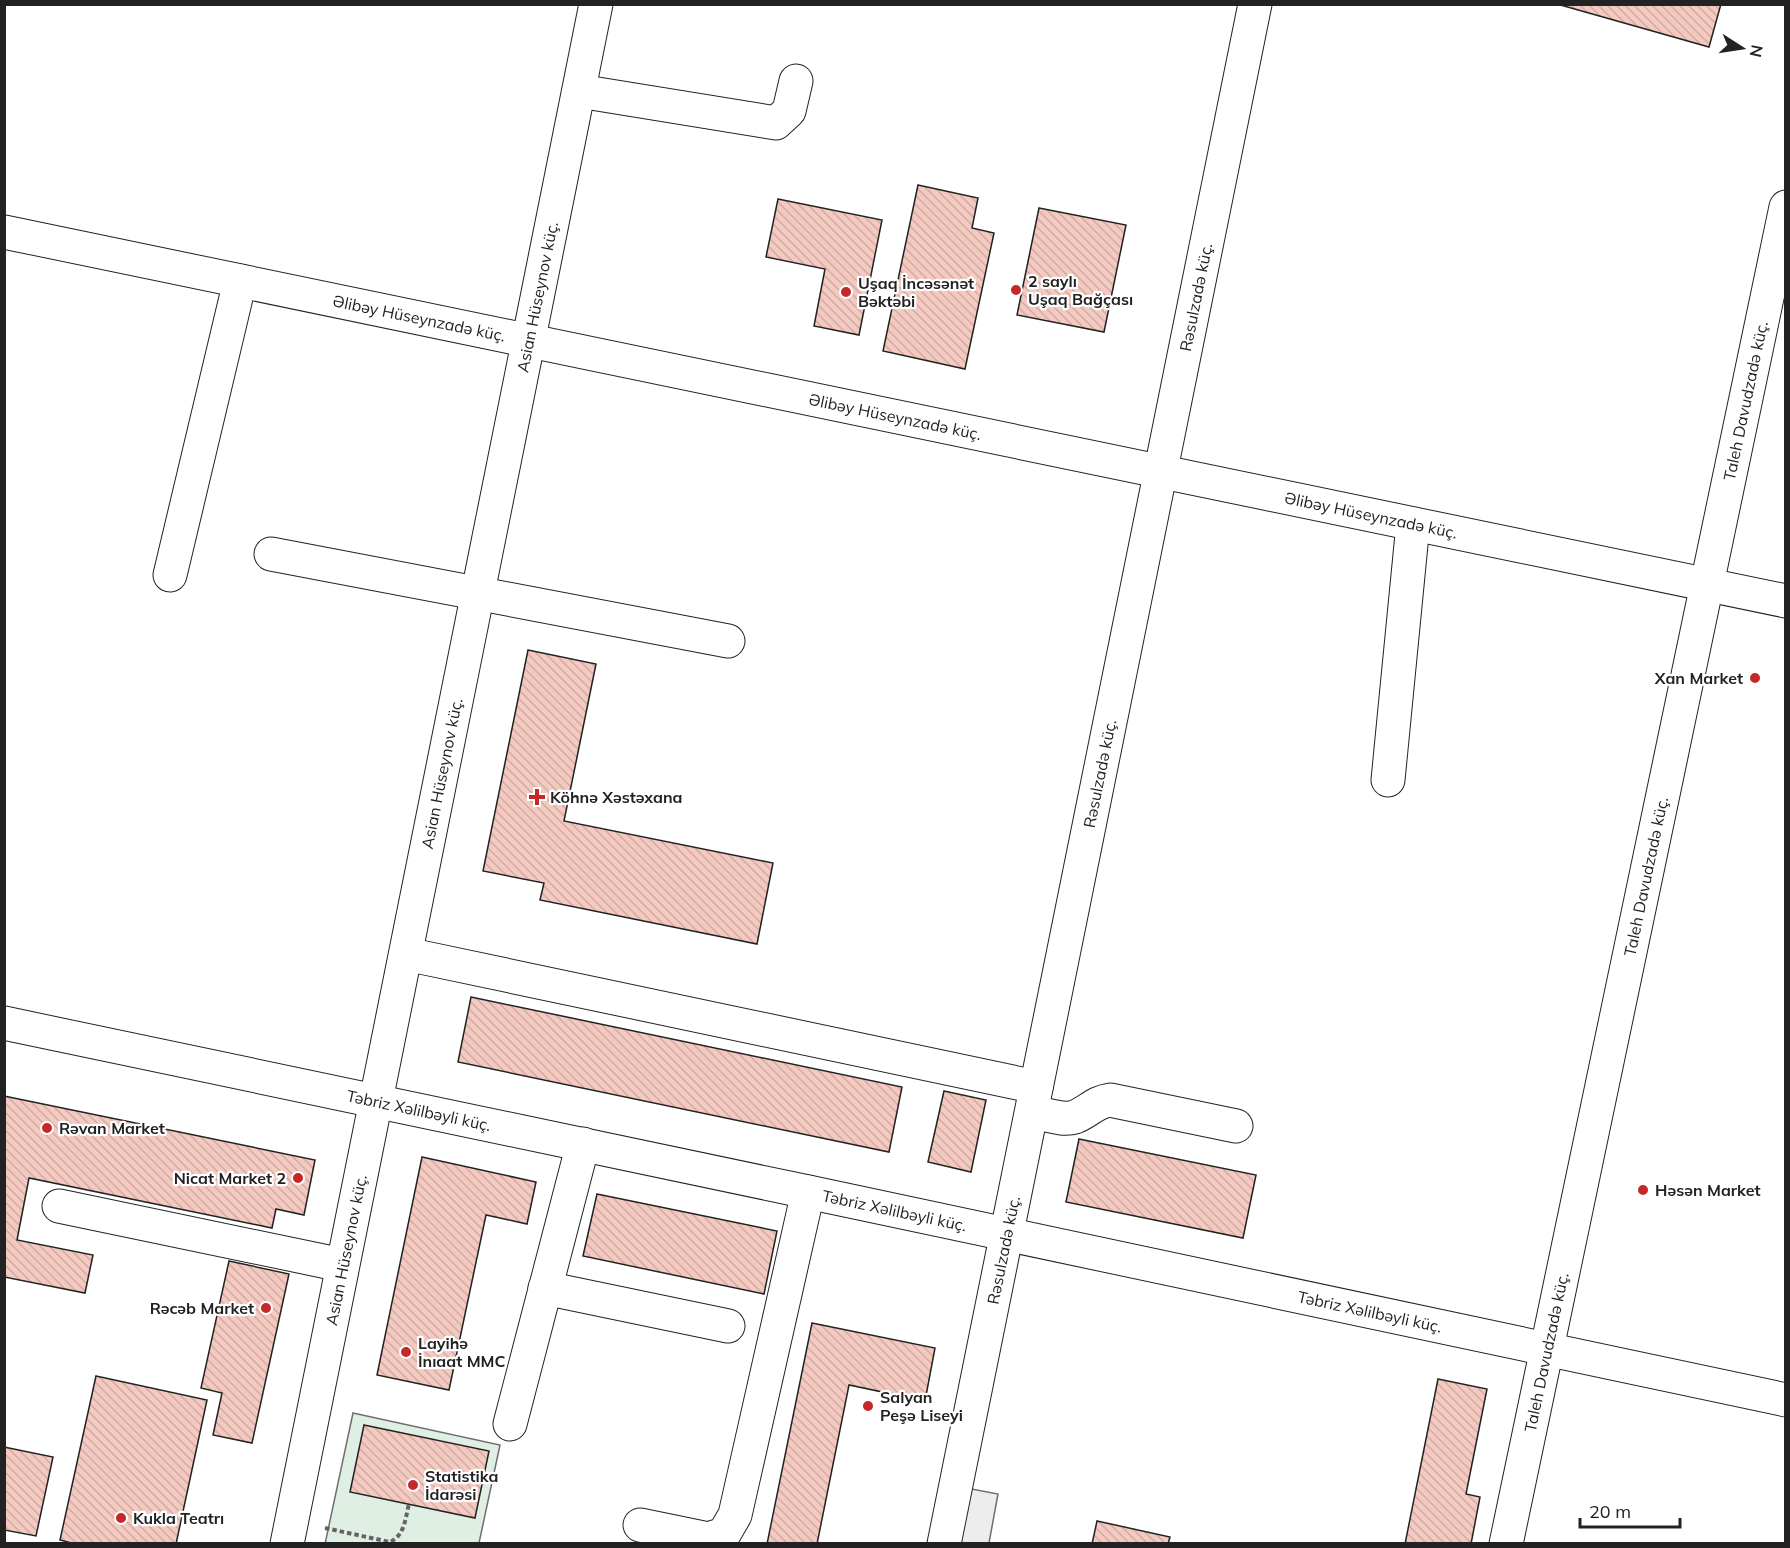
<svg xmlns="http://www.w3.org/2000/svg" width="1790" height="1548" viewBox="0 0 1790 1548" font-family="Mulish,sans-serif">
  <defs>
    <pattern id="building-back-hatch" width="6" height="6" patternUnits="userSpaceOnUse" patternTransform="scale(1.5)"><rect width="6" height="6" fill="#f3c9c0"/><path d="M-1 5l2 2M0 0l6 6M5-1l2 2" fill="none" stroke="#d0aca5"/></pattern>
  </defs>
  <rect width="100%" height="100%" fill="#fff"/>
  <path fill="#e0efe3" stroke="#6f6f6f" stroke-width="1.5" d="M353,1413L500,1445L479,1543L325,1544Z"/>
  <path fill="#ededed" stroke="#6f6f6f" stroke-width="1.5" d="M956,1486L998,1494L989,1543L944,1544Z"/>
  <path fill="url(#building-back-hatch)" stroke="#222" stroke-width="1.5" d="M1557,4H1721L1709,47Z
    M918,185L978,198L972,228L994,233L965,369L883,351Z
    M778,199L882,220L859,335L814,326L825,269L766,257Z
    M1039,208L1126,225L1104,332L1017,315Z
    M528,650L596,664L564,821L773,863L757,944L540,900L544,883L483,871Z
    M471,997L902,1087L889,1152L458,1062Z
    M944,1091L986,1100L971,1172L928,1162Z
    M4,1096L315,1160L304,1215L276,1209L272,1228L29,1178L17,1240L93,1255L85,1293L4,1277Z
    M1079,1139L1256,1175L1243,1238L1066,1202Z
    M422,1157L536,1182L527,1224L486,1215L449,1390L377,1375Z
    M597,1194L777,1231L764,1294L583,1256Z
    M229,1261L289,1274L252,1443L213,1435L222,1393L201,1388Z
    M812,1323L935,1348L925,1401L849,1385L817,1544H767Z
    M96,1376L207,1400L176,1544H75L60,1540Z
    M1438,1379L1487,1389L1466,1494L1480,1497L1471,1544H1405Z
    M364,1425L489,1451L475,1518L350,1492Z
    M4,1447L53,1457L36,1536L4,1530Z
    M1097,1521L1170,1537L1168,1544H1092Z"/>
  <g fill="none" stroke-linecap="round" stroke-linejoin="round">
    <g stroke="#222" stroke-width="35">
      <g id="minor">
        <path d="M579,91L776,123L789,111L796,81"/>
        <path id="s1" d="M4,232L1786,601"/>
        <path d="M271,554L728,641"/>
        <path d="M170,575L240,281"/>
        <path d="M1388,780L1413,524"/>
        <path d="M406,954L1036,1087"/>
        <path id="s2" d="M4,1023L808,1192L1786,1400"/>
        <path d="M1032,1112C1045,1114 1062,1121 1075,1117C1088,1112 1095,1102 1110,1100L1236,1126"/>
        <path d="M59,1206L342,1265"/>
        <path d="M545,1288L728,1326"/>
        <path d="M510,1424L583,1144"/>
        <path d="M640,1525L708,1539L724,1534L735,1515L808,1192"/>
        <path id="s3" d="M287,1544L596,4"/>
        <path id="s4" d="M944,1544L1255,4"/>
        <path id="s5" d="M1506,1544L1786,207"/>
      </g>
    </g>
    <path stroke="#646464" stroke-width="4" stroke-dasharray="4.5 3" stroke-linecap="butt" d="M325,1528L390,1542C405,1535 405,1519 409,1504"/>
    <use href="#minor" stroke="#fff" stroke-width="33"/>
  </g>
  <g fill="#c62828" stroke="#fff" stroke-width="2">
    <circle cx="1016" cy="290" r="6"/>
    <circle cx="846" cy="292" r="6"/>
    <circle cx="1755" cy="678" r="6"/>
    <path d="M534 788h6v6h6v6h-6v6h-6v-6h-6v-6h6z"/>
    <circle cx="47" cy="1128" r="6"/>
    <circle cx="298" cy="1178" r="6"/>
    <circle cx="1643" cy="1190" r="6"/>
    <circle cx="266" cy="1308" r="6"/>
    <circle cx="406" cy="1352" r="6"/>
    <circle cx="868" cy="1406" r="6"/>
    <circle cx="413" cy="1485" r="6"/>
    <circle cx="121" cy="1518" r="6"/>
  </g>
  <g text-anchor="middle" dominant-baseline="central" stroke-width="4.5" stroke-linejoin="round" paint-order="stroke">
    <g font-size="16" font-weight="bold" fill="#222" stroke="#fff" text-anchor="start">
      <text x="1028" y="281">2 saylı<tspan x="1028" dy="18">Uşaq Bağçası</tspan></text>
      <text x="858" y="283">Uşaq İncəsənət<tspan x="858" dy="18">Bəktəbi</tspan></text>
      <text x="1743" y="678" text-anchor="end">Xan Market</text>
      <text x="550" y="797">Köhnə Xəstəxana</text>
      <text x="59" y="1128">Rəvan Market</text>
      <text x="286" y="1178" text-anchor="end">Nicat Market 2</text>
      <text x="1655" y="1190">Həsən Market</text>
      <text x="254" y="1308" text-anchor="end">Rəcəb Market</text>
      <text x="418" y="1343">Layihə<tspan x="418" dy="18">İnıaat MMC</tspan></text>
      <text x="880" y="1397">Salyan<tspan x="880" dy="18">Peşə Liseyi</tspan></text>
      <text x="425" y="1476">Statistika<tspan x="425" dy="18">İdarəsi</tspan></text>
      <text x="133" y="1518">Kukla Teatrı</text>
    </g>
    <g font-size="16" fill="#222" stroke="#fff">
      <text stroke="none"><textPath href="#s4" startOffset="1272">Rəsulzadə küç.</textPath></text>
      <text stroke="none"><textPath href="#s3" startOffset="1272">Asian Hüseynov küç.</textPath></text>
      <text stroke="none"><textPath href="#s1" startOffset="424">Əlibəy Hüseynzadə küç.</textPath></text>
      <text stroke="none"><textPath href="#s5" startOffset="1168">Taleh Davudzadə küç.</textPath></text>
      <text stroke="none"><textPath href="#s1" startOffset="910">Əlibəy Hüseynzadə küç.</textPath></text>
      <text stroke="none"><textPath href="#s1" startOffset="1396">Əlibəy Hüseynzadə küç.</textPath></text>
      <text stroke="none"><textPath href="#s3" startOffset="786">Asian Hüseynov küç.</textPath></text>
      <text stroke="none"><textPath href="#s4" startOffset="786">Rəsulzadə küç.</textPath></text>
      <text stroke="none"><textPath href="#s5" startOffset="682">Taleh Davudzadə küç.</textPath></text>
      <text stroke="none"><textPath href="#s2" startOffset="424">Təbriz Xəlilbəyli küç.</textPath></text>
      <text stroke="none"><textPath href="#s2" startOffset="910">Təbriz Xəlilbəyli küç.</textPath></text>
      <text stroke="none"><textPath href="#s3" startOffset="300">Asian Hüseynov küç.</textPath></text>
      <text stroke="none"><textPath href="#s4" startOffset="300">Rəsulzadə küç.</textPath></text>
      <text stroke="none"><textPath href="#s2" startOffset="1396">Təbriz Xəlilbəyli küç.</textPath></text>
      <text stroke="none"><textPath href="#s5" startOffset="196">Taleh Davudzadə küç.</textPath></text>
    </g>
  </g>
  <rect width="1790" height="1548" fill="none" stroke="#222222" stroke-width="12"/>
  <g transform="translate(1742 48) rotate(102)" stroke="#ffffff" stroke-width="4.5" paint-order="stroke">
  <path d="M0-4.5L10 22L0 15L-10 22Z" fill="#222222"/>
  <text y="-9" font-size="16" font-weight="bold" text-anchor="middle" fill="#222222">N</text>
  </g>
  <path d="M1580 1518v9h100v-9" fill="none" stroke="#222222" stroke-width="3"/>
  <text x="1589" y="1518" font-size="18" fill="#222222" stroke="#ffffff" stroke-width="4.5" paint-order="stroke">20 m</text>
</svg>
